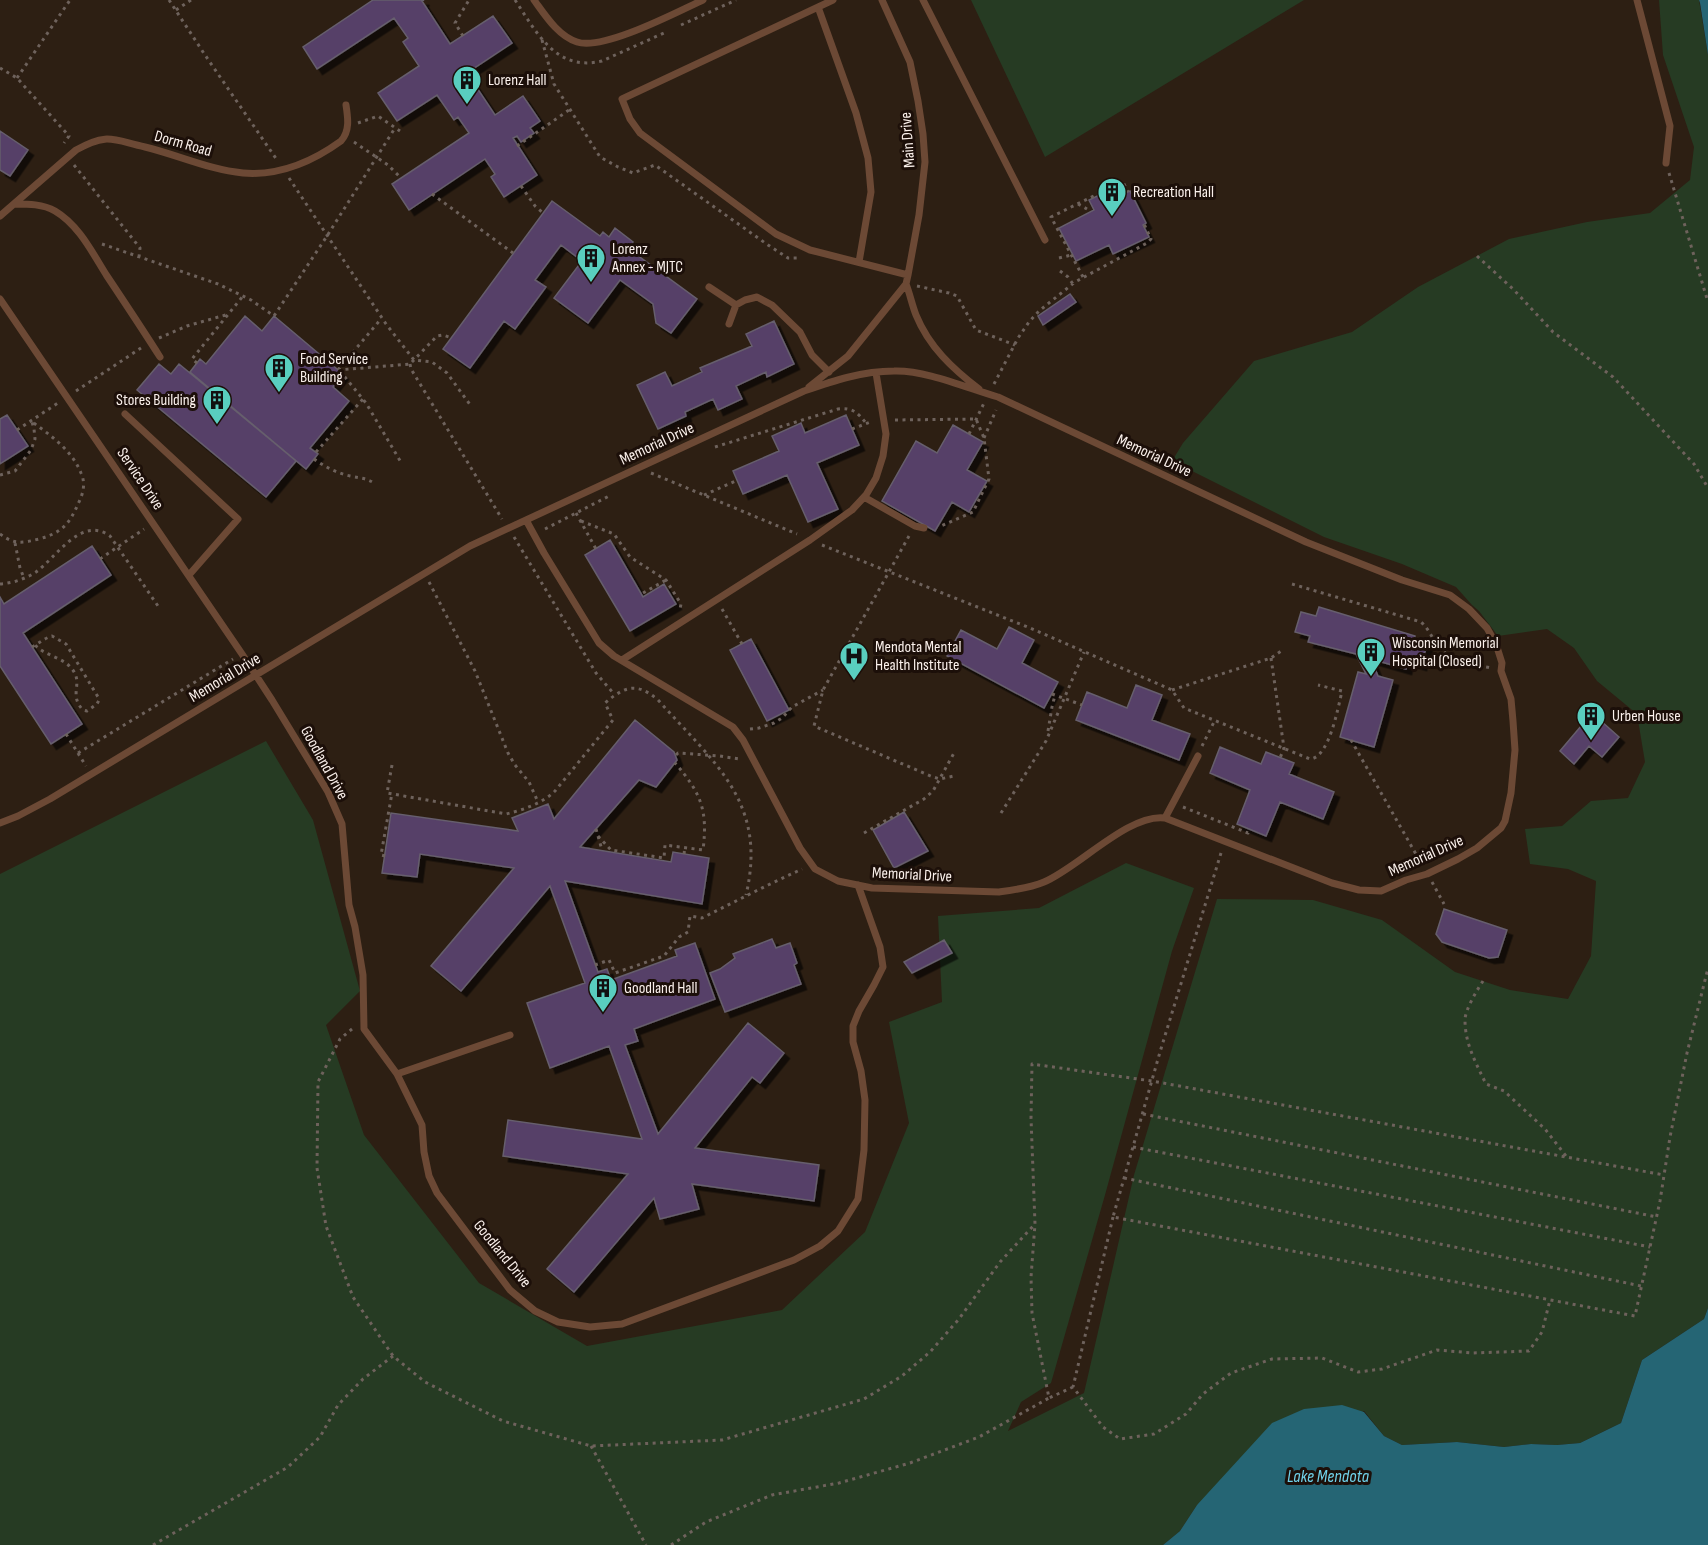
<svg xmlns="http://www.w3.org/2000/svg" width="1708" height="1545" viewBox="0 0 1708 1545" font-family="'Sofia Sans Condensed',sans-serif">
  <defs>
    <filter id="shadow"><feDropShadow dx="5.5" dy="5.5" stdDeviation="0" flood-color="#0009"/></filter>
  </defs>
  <rect width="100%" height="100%" fill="#251812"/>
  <path fill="#2d1f13" d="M0,0H1699L1708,55V1308L1342,1405L1163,1545H0Z"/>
  <path fill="#263b23" d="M971,0H1304L1045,157Z
    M1659,0H1699L1708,55V1308L1704,1319L1642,1360L1621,1423L1580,1443L1557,1445L1531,1444L1504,1447L1457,1442L1402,1445L1384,1436L1364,1411L1197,1505L1180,1531L1163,1545H0V874L266,741L313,820L360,991L326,1025L364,1135L479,1283L587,1346L782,1310L865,1232L909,1123L889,1022L942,1002L938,916L1039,908L1126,863L1194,888L1172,951L1105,1195L1051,1383L1021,1402L1008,1431L1084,1393L1134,1175L1217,899L1313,900L1382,920L1455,972L1510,990L1568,999L1591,956L1596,881L1568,869L1530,864L1525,829L1562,826L1591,801L1628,798L1645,762L1637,714L1597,681L1574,648L1547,629L1498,636L1479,611L1472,605L1456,587L1402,564L1324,537L1172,461L1183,443L1254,361L1352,332L1418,287L1509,239L1587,222L1650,213L1690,180L1694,147L1663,55Z"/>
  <path fill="#256574" d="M1699,0H1708V55L1700,3Z
    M1708,1308V1545H1163L1180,1531L1197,1505L1272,1423L1304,1409L1342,1405L1364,1412L1384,1436L1402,1445L1457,1442L1504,1447L1531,1444L1557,1445L1580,1443L1621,1423L1642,1360L1704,1319Z"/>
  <path fill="#564067" stroke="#665e6d" stroke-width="1.5" filter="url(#shadow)" d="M373,0H424L422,1L450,44L493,16L512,43L467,73L495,115L523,96L540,121L530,128L534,133L521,142L517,136L513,138L537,175L504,197L491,177L495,174L485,159L409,210L392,184L469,133L458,117L454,120L437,95L397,121L378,93L419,66L403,42L408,38L394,18L317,69L303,47Z
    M0,131L28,150L10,176L0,170Z
    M1120,185L1125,193L1130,191L1146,223L1143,225L1149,237L1113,254L1109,245L1076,261L1059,228L1094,210L1089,200Z
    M552,201L600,236L603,232L609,237L615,228L633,242L629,249L697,299L671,333L656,323L653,304L620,280L588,323L554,298L582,261L561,245L535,280L546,287L515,329L504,321L470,368L443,349Z
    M1070,294L1076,302L1043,325L1038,316Z
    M245,316L262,331L274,316L343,374L333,387L349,401L310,448L318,454L306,469L190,372L200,359L206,364Z
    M774,321L794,364L767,377L766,372L736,386L742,399L718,410L713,399L685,412L686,416L658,429L637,385L665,372L672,386L702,372L700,368L752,346L746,334Z
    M159,364L171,374L179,364L296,461L266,497L137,390Z
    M7,415L28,446L0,464V419Z
    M846,415L859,445L817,463L838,509L808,522L787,475L743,494L733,471L779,451L772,436L801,423L805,433Z
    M953,425L983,442L967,470L987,481L969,512L952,502L935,531L882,501L916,441L937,453Z
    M610,540L643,597L664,584L676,604L630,631L585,555Z
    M92,546L111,575L23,633L82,724L51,744L0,666V597L4,604Z
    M1319,607L1415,636L1414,641L1427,645L1421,665L1408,661L1406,669L1371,659L1378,676L1393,680L1374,747L1340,737L1358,672L1366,674L1356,654L1308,642L1310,636L1295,632L1301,612L1316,616Z
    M1009,627L1034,640L1022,663L1058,682L1044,708L947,656L961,630L997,649Z
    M751,639L789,710L767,721L730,650Z
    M1136,685L1162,695L1152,720L1190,734L1179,760L1076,720L1087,692L1127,708Z
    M1592,713L1619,737L1602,757L1589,746L1574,764L1560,751Z
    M635,720L674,752L677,760L656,787L639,780L580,847L671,862L673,852L709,858L702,904L565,881L598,972L607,969L611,980L677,956L675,950L695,943L715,999L634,1029L638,1041L625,1045L658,1134L748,1023L784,1053L760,1083L752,1077L695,1148L819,1165L814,1201L692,1184L699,1209L660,1219L654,1198L574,1292L547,1269L628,1174L503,1156L508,1120L642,1139L609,1046L550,1068L527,1003L585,983L550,886L461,991L431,966L514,868L420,854L417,877L382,873L391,813L518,831L512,818L548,804L554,819Z
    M1220,747L1261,764L1266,752L1294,763L1289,774L1334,792L1323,819L1280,802L1266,836L1237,824L1250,790L1210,773Z
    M904,812L928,851L894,868L873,830Z
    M1444,909L1507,930L1498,957L1489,958L1442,942L1436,934Z
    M772,939L776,948L790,943L797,963L794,965L801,984L725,1012L710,973L720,969L735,958L733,954Z
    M944,940L952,953L912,973L904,962Z"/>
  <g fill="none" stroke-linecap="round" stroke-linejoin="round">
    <path stroke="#6e625c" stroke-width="3" stroke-dasharray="3 4.5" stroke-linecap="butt" d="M169,0L205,55L277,160
      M515,0C537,33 556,72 602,61L664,33
      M176,10L191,0
      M681,25L736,0
      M463,36L455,23L469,0
      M542,40L554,84L600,157L618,167L633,173L655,165L768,245L788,258H797
      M0,68L17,78L69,136L64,143
      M17,78L70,0
      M358,123L378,116L400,131
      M354,142L388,165L401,178
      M517,146L569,110
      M74,165L140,248L139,257
      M1669,173L1708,302
      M289,178L386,324L414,360L432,362L447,373L471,406
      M521,186L535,206L543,213
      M432,194L513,253
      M1078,204L1087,209
      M102,244L218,284L251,300L274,316L327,236L395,128
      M1477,256L1514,290L1553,332L1613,377L1694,464L1708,488
      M1059,258L1071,255
      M1060,271L1068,277L1073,284
      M1083,277L1051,217L1120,183L1123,182L1128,192
      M917,286L949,293L957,296L976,330L1015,345
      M159,338L187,326L229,314
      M197,363L192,359L243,296
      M410,364L411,369L502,519
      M338,370L410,364L437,336L443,335L452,338
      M338,370L381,319
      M340,371L366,403L402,464
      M994,384L1018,338L1029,322L1039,311L1075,282L1147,243L1151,239L1144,224
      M76,391L141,348
      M895,420L976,419L984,438L989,479L973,512L941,526
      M852,429L873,421
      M17,430L58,403
      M969,434L984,403
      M984,438L996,410
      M715,447L838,409C852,407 858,413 866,423
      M316,452L363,399
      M314,459C325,467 337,473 350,476C360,478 366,478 374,483
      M651,473L797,534
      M0,475L15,471L31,450L35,439L34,429L32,422
      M704,495L738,480
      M576,513L596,549
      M581,521L614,534L630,557L666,580L681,604L680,609
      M545,529L611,495
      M0,534C15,545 22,543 39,539C61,533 69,525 78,504C83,494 86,484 81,473C72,450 50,435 31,421
      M909,536L823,690L814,726L933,777L940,779L954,776
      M514,537L596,673L614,694
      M15,543L20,568L24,578
      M822,545L1030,628L1172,690L1184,708L1310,759C1329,758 1338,708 1342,691L1318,685
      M100,559L144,529
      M429,582L475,671L508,753L515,765L529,782L538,802
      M0,584C13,583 25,579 36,572C56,558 81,515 110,536L158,606
      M1292,584L1421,622C1429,629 1432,638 1438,646C1451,662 1473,664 1491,668
      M643,593L666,580
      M722,609L742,644
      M32,647C39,643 45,638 52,636L66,644L98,697L99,700L97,704L87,711L83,710C68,694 84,684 72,669C63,657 45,656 35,645
      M1271,658L1284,748L1280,758
      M1172,690L1271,658L1284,649
      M1052,694L1082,705
      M750,729L759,728L774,723L782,718L792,707L823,690
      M1048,731L1052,707L1055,695
      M66,734L86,766
      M1351,740L1421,863
      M1202,746L1215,720
      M78,753L233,659
      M676,755L678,753L720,756L739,759
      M392,765L387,793L506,814C523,810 543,803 555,791L613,720L605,703C625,686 637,682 658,700C714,763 768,802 746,895
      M1183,807L1248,833L1250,829
      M1001,813L1046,741L1084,652
      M596,829L602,850
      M864,833L924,799L933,791L954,753
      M598,836L611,850L664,858L665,845L703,850C708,810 701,793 675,763
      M1221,853L1160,1052L1113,1217L1635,1316L1660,1201L1670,1137L1687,1053L1708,968
      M684,854L685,847
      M385,856L381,855L392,793
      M1432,882L1444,904
      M595,965L609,960L615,973L664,956L679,937L688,932L690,916L702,918L768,885L802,869
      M1483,981C1477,990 1465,1010 1465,1020C1465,1044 1476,1063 1486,1084L1504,1091L1545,1129L1566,1156
      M352,1029L340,1039L318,1082L317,1168L326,1226L353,1297L393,1356L425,1382L503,1421L591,1446L722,1440L864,1399L902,1376L930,1352L959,1319L1000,1262L1035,1224
      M1143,1114L1657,1217
      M1133,1147L1650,1247
      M1124,1178L1641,1286
      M1113,1217L1073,1387L1103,1427L1120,1439L1154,1434L1186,1414L1203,1394L1231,1373L1272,1359L1322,1358L1358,1372L1382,1369L1437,1350L1473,1353L1529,1351L1542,1332L1550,1300
      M1073,1387L1049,1398L1032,1313L1031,1277L1035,1224L1031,1118L1032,1064L1152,1081L1664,1175
      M591,1446L646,1545
      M153,1545L288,1467L320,1437L338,1405L363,1379L393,1356
      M671,1545L706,1522L772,1495L839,1483L910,1463L979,1437L1049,1398"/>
    <path stroke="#6c4935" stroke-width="7" d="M534,0C545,15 558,36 577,42C603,51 677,12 703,0
      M833,0L622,99L630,119L640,133L776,234L810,250L908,275
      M923,0L1045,240
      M1637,0L1670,126L1666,163
      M818,7L856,113L868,158L871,192L859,262
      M15,204C28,204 43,204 55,211C79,225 93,254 107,276C125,303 143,330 160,357
      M0,216L76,150C108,132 113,140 145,147C178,155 210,170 243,173C279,176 312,162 341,141C350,131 348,118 346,105
      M906,284C910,294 912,305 916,315C929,347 953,369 979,389
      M709,287L736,305
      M0,299L242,654L272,700L328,792L342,824L349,905L355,927L363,975L364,1029L397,1074L422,1125L424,1152L429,1176L437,1193L510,1290L535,1311L558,1322L590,1327L622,1324L794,1260L820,1246L838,1231L858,1199L864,1150L865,1100L861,1071L853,1042V1026L859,1011L874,985L883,967L880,947L858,885
      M729,324L736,305L745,300L757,297L772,305L800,332L812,355L829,372
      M809,387L848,356L906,284L908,275L919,215L925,162L923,134L918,101L910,62L882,0
      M125,414L238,519L189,575
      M864,497L915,526L924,528
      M622,660L810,540L852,510L866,495L876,478L883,456L886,434L876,373
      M1165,818L1198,756
      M0,823L18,816L50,799L470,546L804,391C833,381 862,371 894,371C926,370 967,388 998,397L1306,542L1402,580L1450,595L1469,609L1487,628L1496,644L1502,663L1501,671L1511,699L1513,721L1515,750L1511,793L1505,821L1501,828L1477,848L1458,859L1427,874L1406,880L1381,891L1359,890L1332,883L1165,818C1129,813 1078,868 1044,882C1030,888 1014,890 999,892L872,888L838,881L815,869L800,848L743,740L733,727L614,656L599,643L544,553L526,520
      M397,1074L510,1035"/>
  </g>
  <defs>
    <g id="building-pin" transform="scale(1.5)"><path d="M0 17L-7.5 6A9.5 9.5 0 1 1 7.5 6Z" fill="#59cebf" stroke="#1c0f09"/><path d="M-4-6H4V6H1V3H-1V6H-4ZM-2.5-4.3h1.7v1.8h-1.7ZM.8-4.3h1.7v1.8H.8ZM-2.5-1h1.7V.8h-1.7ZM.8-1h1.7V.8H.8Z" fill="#111"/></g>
    <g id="hospital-pin" transform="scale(1.5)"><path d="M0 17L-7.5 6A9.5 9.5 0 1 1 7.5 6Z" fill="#59cebf" stroke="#1c0f09"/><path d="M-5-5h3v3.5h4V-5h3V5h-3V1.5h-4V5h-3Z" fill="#111"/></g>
  </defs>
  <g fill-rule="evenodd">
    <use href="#building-pin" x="467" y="80"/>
    <use href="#building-pin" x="1112" y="192"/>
    <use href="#building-pin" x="591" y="258"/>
    <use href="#building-pin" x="279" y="368"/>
    <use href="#building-pin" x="217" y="400"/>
    <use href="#building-pin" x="1371" y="652"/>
    <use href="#hospital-pin" x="854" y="656"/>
    <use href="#building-pin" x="1591" y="716"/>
    <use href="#building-pin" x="603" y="988"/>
  </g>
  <g text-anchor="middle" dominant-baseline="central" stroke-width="6" stroke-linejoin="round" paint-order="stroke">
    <g font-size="16" fill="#fbf1ec" stroke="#1c0f09" text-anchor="start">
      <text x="488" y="80">Lorenz Hall</text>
      <text x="1133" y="192">Recreation Hall</text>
      <text x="612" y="249">Lorenz<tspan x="612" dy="18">Annex - MJTC</tspan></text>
      <text x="300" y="359">Food Service<tspan x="300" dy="18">Building</tspan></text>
      <text x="196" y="400" text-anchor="end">Stores Building</text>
      <text x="1392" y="643">Wisconsin Memorial<tspan x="1392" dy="18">Hospital (Closed)</tspan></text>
      <text x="875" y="647">Mendota Mental<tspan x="875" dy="18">Health Institute</tspan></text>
      <text x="1612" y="716">Urben House</text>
      <text x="624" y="988">Goodland Hall</text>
    </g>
    <g font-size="16" fill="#fbf1ec" stroke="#1c0f09">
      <text transform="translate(908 140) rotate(-94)">Main Drive</text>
      <text transform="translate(183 144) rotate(16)">Dorm Road</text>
      <text transform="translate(657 444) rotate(-25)">Memorial Drive</text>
      <text transform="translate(1154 456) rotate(25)">Memorial Drive</text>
      <text transform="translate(140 479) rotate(56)">Service Drive</text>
      <text transform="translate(225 678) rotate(-31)">Memorial Drive</text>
      <text transform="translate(324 763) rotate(61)">Goodland Drive</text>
      <text transform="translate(1426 856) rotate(-24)">Memorial Drive</text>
      <text transform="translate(912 875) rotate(3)">Memorial Drive</text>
      <text transform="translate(502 1254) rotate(51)">Goodland Drive</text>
    </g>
    <g font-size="18" font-style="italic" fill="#70d2ea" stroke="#1c0f09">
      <text x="1328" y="1476">Lake Mendota</text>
    </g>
  </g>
</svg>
